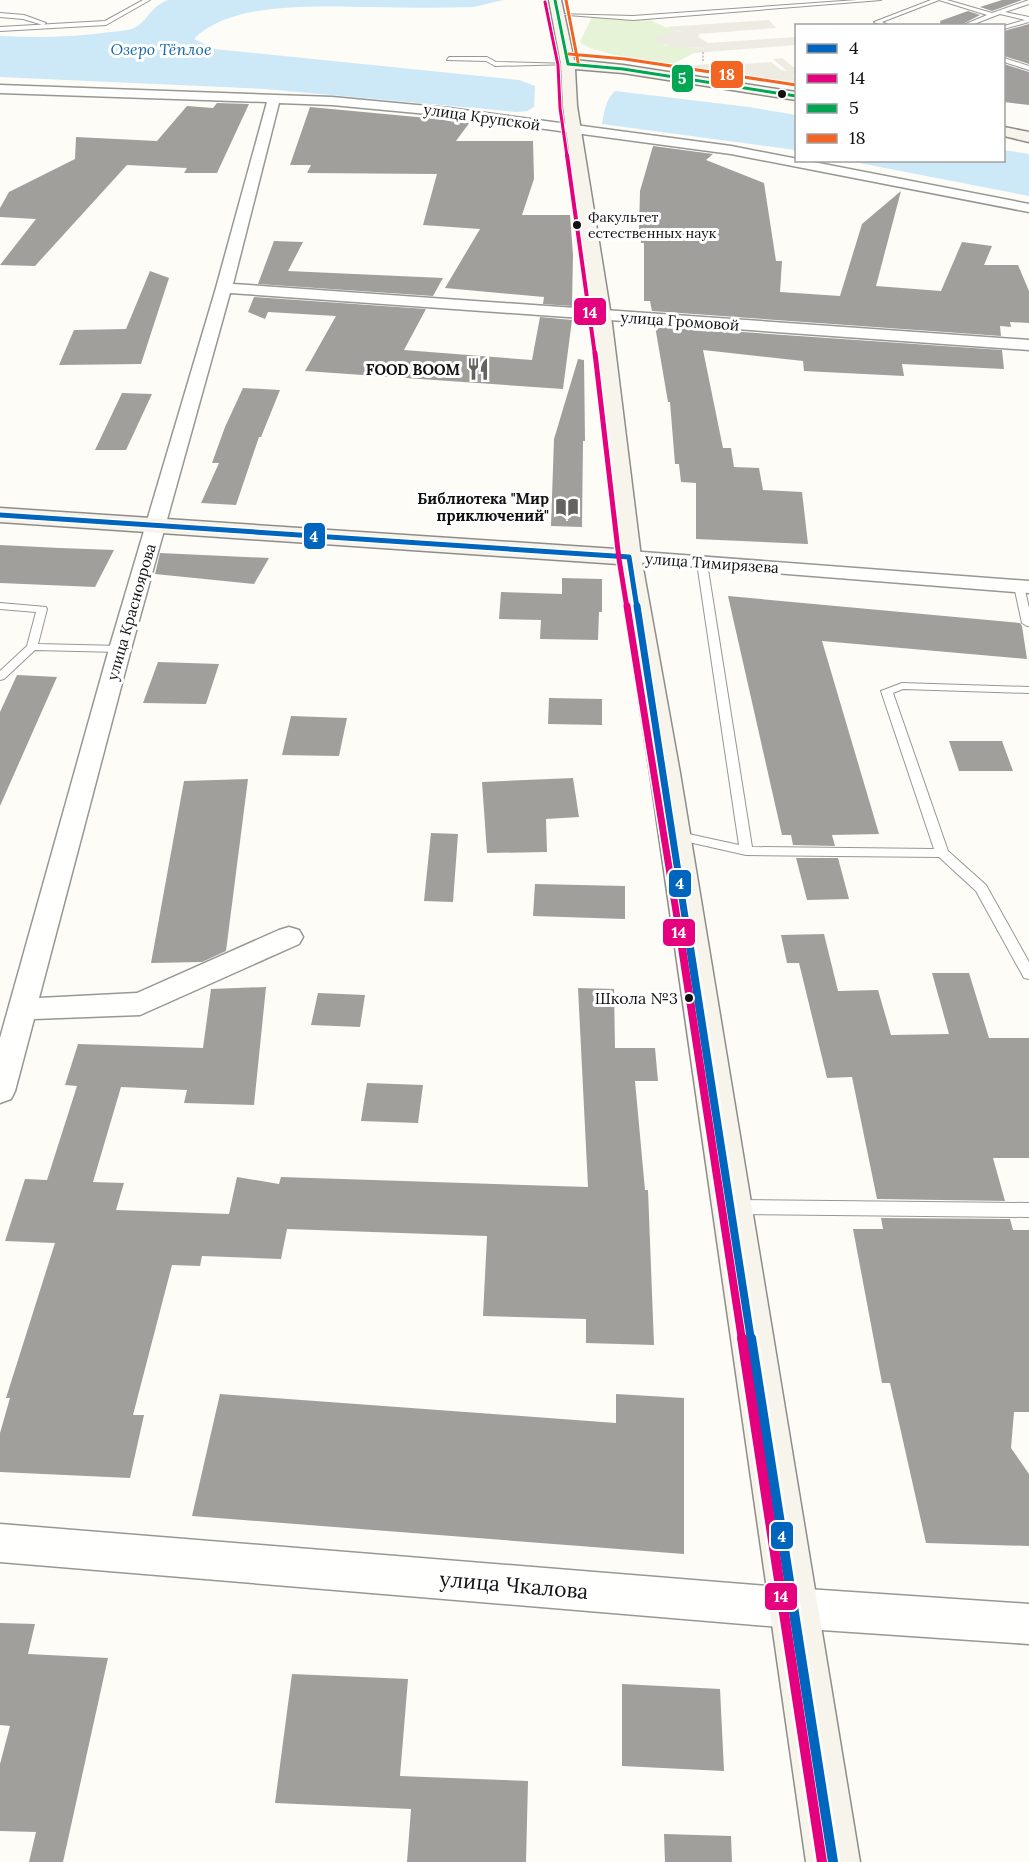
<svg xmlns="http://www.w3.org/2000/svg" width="1029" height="1862" viewBox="0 0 1029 1862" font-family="Lora,serif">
  <rect width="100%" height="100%" fill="#fdfcf7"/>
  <path fill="#e7f3d7" d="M592,17L650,20L671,30L686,31L676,32L663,45L707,49L694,50V53L671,65C653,62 589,53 580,42Z"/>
  <path fill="#edebe2" d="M769,20L776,28L698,34L700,36H697L708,43L796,37V45L694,53L693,50L706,48L674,47L657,42L656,39L666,33L685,31L671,30L666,27Z
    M782,58L793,67L796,66V74L793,75L796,78V87L687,69L689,66L718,63L730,65L771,62L781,70L787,71L773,59Z"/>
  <path fill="#cde8f7" d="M169,0H503L474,7C441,8 407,8 374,7C322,7 232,0 194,39L215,49L519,80L535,86L534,107L527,111L517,112L265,89L0,77V36C37,38 75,37 111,32C118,31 128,31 134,28C148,22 150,5 169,0Z
    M615,91L749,107L796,115V150L602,124C604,112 606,99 615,91Z
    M1004,150L1029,154V196L849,161L1004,160Z"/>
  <path fill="#a19f9c" d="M1002,0H1022L992,11L980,7Z
    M968,11L980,15L959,26H941L940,21Z
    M1029,24V64L1004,56V31Z
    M1004,64L1029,72V105L1004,102Z
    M217,103L249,104L217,173H184L187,168L127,165L35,266L0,265L36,219L0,217V208L9,192L75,159L76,137L157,141L187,106L213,108Z
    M310,107L470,122L456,141H533L534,179L522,215H570L573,255L572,306L543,304L544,297L445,288L480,229L423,225L437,174L307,173L311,165H290Z
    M653,146L713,154L706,160L764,183L776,261H782L780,292L840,296L862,224L901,191L876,286L941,291L962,242L992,246L984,265H1018L1029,291V323L1010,322L1011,327L1000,326L1001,336L652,311L650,301H644V243H641V230H639L640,191Z
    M274,241L303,242L288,271L443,278L433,296L258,284Z
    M150,271L169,278L141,364L59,365L74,330L126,329Z
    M254,297L426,309L404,350L532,360L540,317L572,320L563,389L305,371L336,316L268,312L265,319L248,312Z
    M655,326L1002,350L1004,369L902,364L904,376L804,371L803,361L703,350L723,448H731L734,467L759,468L763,490L802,492L808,544L696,539V483L681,482L679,464H675L670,402H668Z
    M578,359L584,360L585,441H583L582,527L551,526L554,439Z
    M243,388L280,390L261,437H259L236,505L201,503L219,463H212L225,427Z
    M122,393L152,394L126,450H95Z
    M0,545L60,548L114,550L95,587L0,583Z
    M160,553L269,558L254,584L155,574Z
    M562,578L602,579V612H599L598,640L540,639L541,620L499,619L501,592L562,594Z
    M728,596L1020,623L1022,626L1027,659L822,641L879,834L832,835L835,846L793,845L791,835H782Z
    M158,662L219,664L206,704L143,703Z
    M17,675L57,677L0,806V712Z
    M549,698L602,699V725L548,724Z
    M291,716L347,718L339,756L282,755Z
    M949,741H1002L1013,771H959Z
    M573,778L579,817L546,819L547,852L487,853L482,782Z
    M248,779L226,951L202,962L151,963L184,781Z
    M431,833L458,834L453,902L424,901Z
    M796,858H838L849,899L807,900Z
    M535,884L625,886V919L533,916Z
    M824,934L838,991L878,990L891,1035L949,1034L932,973H969L989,1038H1029V1158H993L1005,1201L877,1199L852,1077L827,1078L799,963H787L781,935Z
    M266,987L254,1105L184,1103L187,1090L121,1087L93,1182L124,1183L116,1210L229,1214L237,1177L279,1184L281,1177L588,1187L578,988L614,989L615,1048H655L658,1081H635L645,1190H648L654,1345L586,1343V1319L483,1316L487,1236L287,1229L281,1259L202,1256L200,1266L172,1265L133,1415H144L130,1478L0,1472V1433L10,1398H6L55,1243L5,1241L25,1179L47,1180L77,1086L65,1085L78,1044L203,1048L211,989Z
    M318,993L365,995L360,1027L311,1025Z
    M367,1083L423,1085L418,1123L361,1121Z
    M881,1218L1010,1219L1013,1230H1029V1412H1014L1011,1448L1029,1474V1546L926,1543L890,1383H882L853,1229H883Z
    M220,1394L616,1423V1394L684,1398V1554L192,1516Z
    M0,1623L35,1624L28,1654L108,1658L63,1862H29L36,1832L0,1831V1764L10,1726L0,1725Z
    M292,1674L408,1679L400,1776L528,1781L526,1862H407L411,1809L275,1803Z
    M622,1684L720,1689L724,1771L622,1766Z
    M664,1834L731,1836L732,1862H665Z"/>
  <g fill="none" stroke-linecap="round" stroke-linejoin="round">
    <g stroke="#979795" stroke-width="2">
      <path id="lane" d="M143,0H150L106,25L0,31V27L105,21Z
        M857,0H881L633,20L555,14L633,16Z
        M931,0H939L882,22L890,26H882L874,22Z
        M939,0H947L992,13L1029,0V4L1005,12L1029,17V22L1004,29V26L1025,20L1000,14L969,26H961L987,15Z
        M0,13L24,15L46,23L43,25L23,19L0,17Z
        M449,57H487L496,62L571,64L495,66L486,61L447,60Z
        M1004,58L1029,66V70L1004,62Z
        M702,560L707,563L752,847L934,849L881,691L902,683L1029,687V693L903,689L893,693L948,851L986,885L1029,962V979L1024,978L976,891L939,857L746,855L671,838L669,835L675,831L739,845L697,563Z
        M1019,583L1024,586L1029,608V626H1027L1022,623L1014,586Z
        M0,603L46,607L47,609L38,644L120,646L125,649L120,652L35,650L4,679L0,680V671L27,646L36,612L0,609Z
        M733,1200L1029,1203V1217L733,1214L727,1212L725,1207L727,1202Z"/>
    </g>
    <g stroke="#979795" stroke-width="3">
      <path id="street" d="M0,85L332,97L449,108L731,146L1029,204V212L731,154L449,116L332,105L279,103L233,284L1029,340V350L230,293L131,649L39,998L137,993L279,930L289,927L299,930L303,937L299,944L140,1015L34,1019L15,1091L11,1099L0,1103V1038L109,649L216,288L267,102L0,93Z
        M629,551L1029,581V593L622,561L619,557L622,553Z
        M0,1524L792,1588L1029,1604V1644L792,1628L0,1562Z"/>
    </g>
    <g stroke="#8e8d8b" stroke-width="3">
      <path id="secondary" d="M549,0H561L574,60L623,65L796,92V100L623,73L575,69L577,106L611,316L641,557L680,773L860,1862H806L650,773L618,564L0,522V508L616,549L591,316L563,106L561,64Z
        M1004,127L1029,132V142L1004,136Z"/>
    </g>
    <path stroke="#b9b9b8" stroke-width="1.5" stroke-dasharray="2 1.5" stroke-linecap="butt" d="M703,52V61"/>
    <use href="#lane" fill="#fffffe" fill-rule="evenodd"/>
    <use href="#street" fill="#fffffe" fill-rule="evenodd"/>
    <use href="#secondary" fill="#f6f4eb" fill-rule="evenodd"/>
    <g stroke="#fff" stroke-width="8">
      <path id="bus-1-far3" d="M0,515L629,557
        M629,557L637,608"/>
    </g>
    <g stroke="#fff" stroke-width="10">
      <path id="bus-1-far2" d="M637,606L687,930"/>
    </g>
    <g stroke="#fff" stroke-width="13">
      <path id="bus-1-far1" d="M687,928L751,1340"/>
    </g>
    <g stroke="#fff" stroke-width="15">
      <path id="bus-1" d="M751,1338L833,1862"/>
    </g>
    <g stroke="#fff" stroke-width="5">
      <path id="bus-2-far5" d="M545,2L558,65L560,108L567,156"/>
    </g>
    <g stroke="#fff" stroke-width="6">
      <path id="bus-2-far4" d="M567,155L595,355"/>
    </g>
    <g stroke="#fff" stroke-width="8">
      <path id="bus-2-far3" d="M595,353L619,559L627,608"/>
    </g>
    <g stroke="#fff" stroke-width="10">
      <path id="bus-2-far2" d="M627,606L679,930"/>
    </g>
    <g stroke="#fff" stroke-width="13">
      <path id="bus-2-far1" d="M679,928L742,1340"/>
    </g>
    <g stroke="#fff" stroke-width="15">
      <path id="bus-2" d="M742,1338L822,1862"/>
    </g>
    <g stroke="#fff" stroke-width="5">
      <path id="bus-3" d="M555,0L568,64
        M568,64L623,69L796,96"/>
    </g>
    <g stroke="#fff" stroke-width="5">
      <path id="bus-4" d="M566,0L578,62
        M569,54L625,59L796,85"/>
    </g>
    <use href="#bus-1-far3" stroke="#0065bd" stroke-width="5"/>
    <use href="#bus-1-far2" stroke="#0065bd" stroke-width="7"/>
    <use href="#bus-1-far1" stroke="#0065bd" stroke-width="8"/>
    <use href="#bus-1" stroke="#0065bd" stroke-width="10"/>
    <use href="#bus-2-far5" stroke="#e5007d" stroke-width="3"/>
    <use href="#bus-2-far4" stroke="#e5007d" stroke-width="4"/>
    <use href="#bus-2-far3" stroke="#e5007d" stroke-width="5"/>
    <use href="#bus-2-far2" stroke="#e5007d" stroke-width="7"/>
    <use href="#bus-2-far1" stroke="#e5007d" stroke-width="8"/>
    <use href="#bus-2" stroke="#e5007d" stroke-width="10"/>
    <use href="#bus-3" stroke="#00a651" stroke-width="3"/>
    <use href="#bus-4" stroke="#f26522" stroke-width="3"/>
  </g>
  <defs>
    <g id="restaurant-bare" transform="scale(1.8)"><path d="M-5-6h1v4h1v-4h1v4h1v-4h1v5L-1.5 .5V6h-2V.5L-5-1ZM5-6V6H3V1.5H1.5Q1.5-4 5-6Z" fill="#646362" stroke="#fff" stroke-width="2.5" paint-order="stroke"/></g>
    <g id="library-bare" transform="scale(1.8)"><path d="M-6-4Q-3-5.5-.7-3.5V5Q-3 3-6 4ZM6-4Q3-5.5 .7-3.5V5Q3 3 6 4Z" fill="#646362" stroke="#fff" stroke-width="2.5" paint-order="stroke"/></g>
  </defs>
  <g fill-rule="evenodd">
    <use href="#restaurant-bare" x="478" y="369"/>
    <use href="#library-bare" x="567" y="507"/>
  </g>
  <g fill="#111" stroke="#fff" stroke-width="2">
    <circle cx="782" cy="94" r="5"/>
    <circle cx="577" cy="225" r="5"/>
    <circle cx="689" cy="998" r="5"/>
  </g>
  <g text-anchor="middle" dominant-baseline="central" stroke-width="6" stroke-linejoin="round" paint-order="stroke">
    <g font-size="14" fill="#111" stroke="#fff" text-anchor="start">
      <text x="588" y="217">Факультет<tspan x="588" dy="16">естественных наук</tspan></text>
    </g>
    <g font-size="15" fill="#111" stroke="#fff">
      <text transform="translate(482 117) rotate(8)">улица Крупской</text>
      <text transform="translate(680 321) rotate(4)">улица Громовой</text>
      <text transform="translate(712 563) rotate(4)">улица Тимирязева</text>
      <text transform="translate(131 612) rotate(-74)">улица Красноярова</text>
    </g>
    <g font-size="15" font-weight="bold" fill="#111" stroke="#fff" text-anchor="end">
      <text x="460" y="369">FOOD BOOM</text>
      <text x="549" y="498">Библиотека "Мир<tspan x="549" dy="17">приключений"</tspan></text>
    </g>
    <g font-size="16" font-style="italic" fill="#1768a6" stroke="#fff">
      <text x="161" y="49">Озеро Тёплое</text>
    </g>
    <g font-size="16" fill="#111" stroke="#fff" text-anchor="end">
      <text x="678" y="998">Школа №3</text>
    </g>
    <g font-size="21" fill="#111" stroke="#fff">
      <text transform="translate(514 1585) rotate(5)">улица Чкалова</text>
    </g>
  </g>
  <g stroke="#fff" stroke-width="2">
    <rect x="710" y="60" width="34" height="29" rx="6" fill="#f26522"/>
    <rect x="671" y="64" width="23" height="29" rx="6" fill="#00a651"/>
    <rect x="573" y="297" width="34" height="29" rx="6" fill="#e5007d"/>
    <rect x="303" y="522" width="23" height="28" rx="6" fill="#0065bd"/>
    <rect x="668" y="869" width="24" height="29" rx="6" fill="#0065bd"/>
    <rect x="662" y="918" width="34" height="29" rx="6" fill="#e5007d"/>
    <rect x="770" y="1521" width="24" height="29" rx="6" fill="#0065bd"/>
    <rect x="764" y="1582" width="34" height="29" rx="6" fill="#e5007d"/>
  </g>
  <g font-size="16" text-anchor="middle" font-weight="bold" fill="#fff">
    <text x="727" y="80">18</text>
    <text x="682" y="84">5</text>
    <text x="590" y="318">14</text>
    <text x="314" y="542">4</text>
    <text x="680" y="889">4</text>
    <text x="679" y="938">14</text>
    <text x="782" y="1542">4</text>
    <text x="781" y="1602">14</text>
  </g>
  <rect x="795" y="24" width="210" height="138" fill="#ffffff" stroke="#a0a0a0" stroke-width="1.5"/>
  <rect x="807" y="44" width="30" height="9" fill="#0065bd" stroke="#a0a0a0" stroke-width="1.5"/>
  <text x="849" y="54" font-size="18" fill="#111111">4</text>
  <rect x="807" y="74" width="30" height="9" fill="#e5007d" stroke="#a0a0a0" stroke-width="1.5"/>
  <text x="849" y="84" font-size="18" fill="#111111">14</text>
  <rect x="807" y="104" width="30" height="9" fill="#00a651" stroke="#a0a0a0" stroke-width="1.5"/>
  <text x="849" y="114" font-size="18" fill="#111111">5</text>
  <rect x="807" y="134" width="30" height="9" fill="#f26522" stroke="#a0a0a0" stroke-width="1.5"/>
  <text x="849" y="144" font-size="18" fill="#111111">18</text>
</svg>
